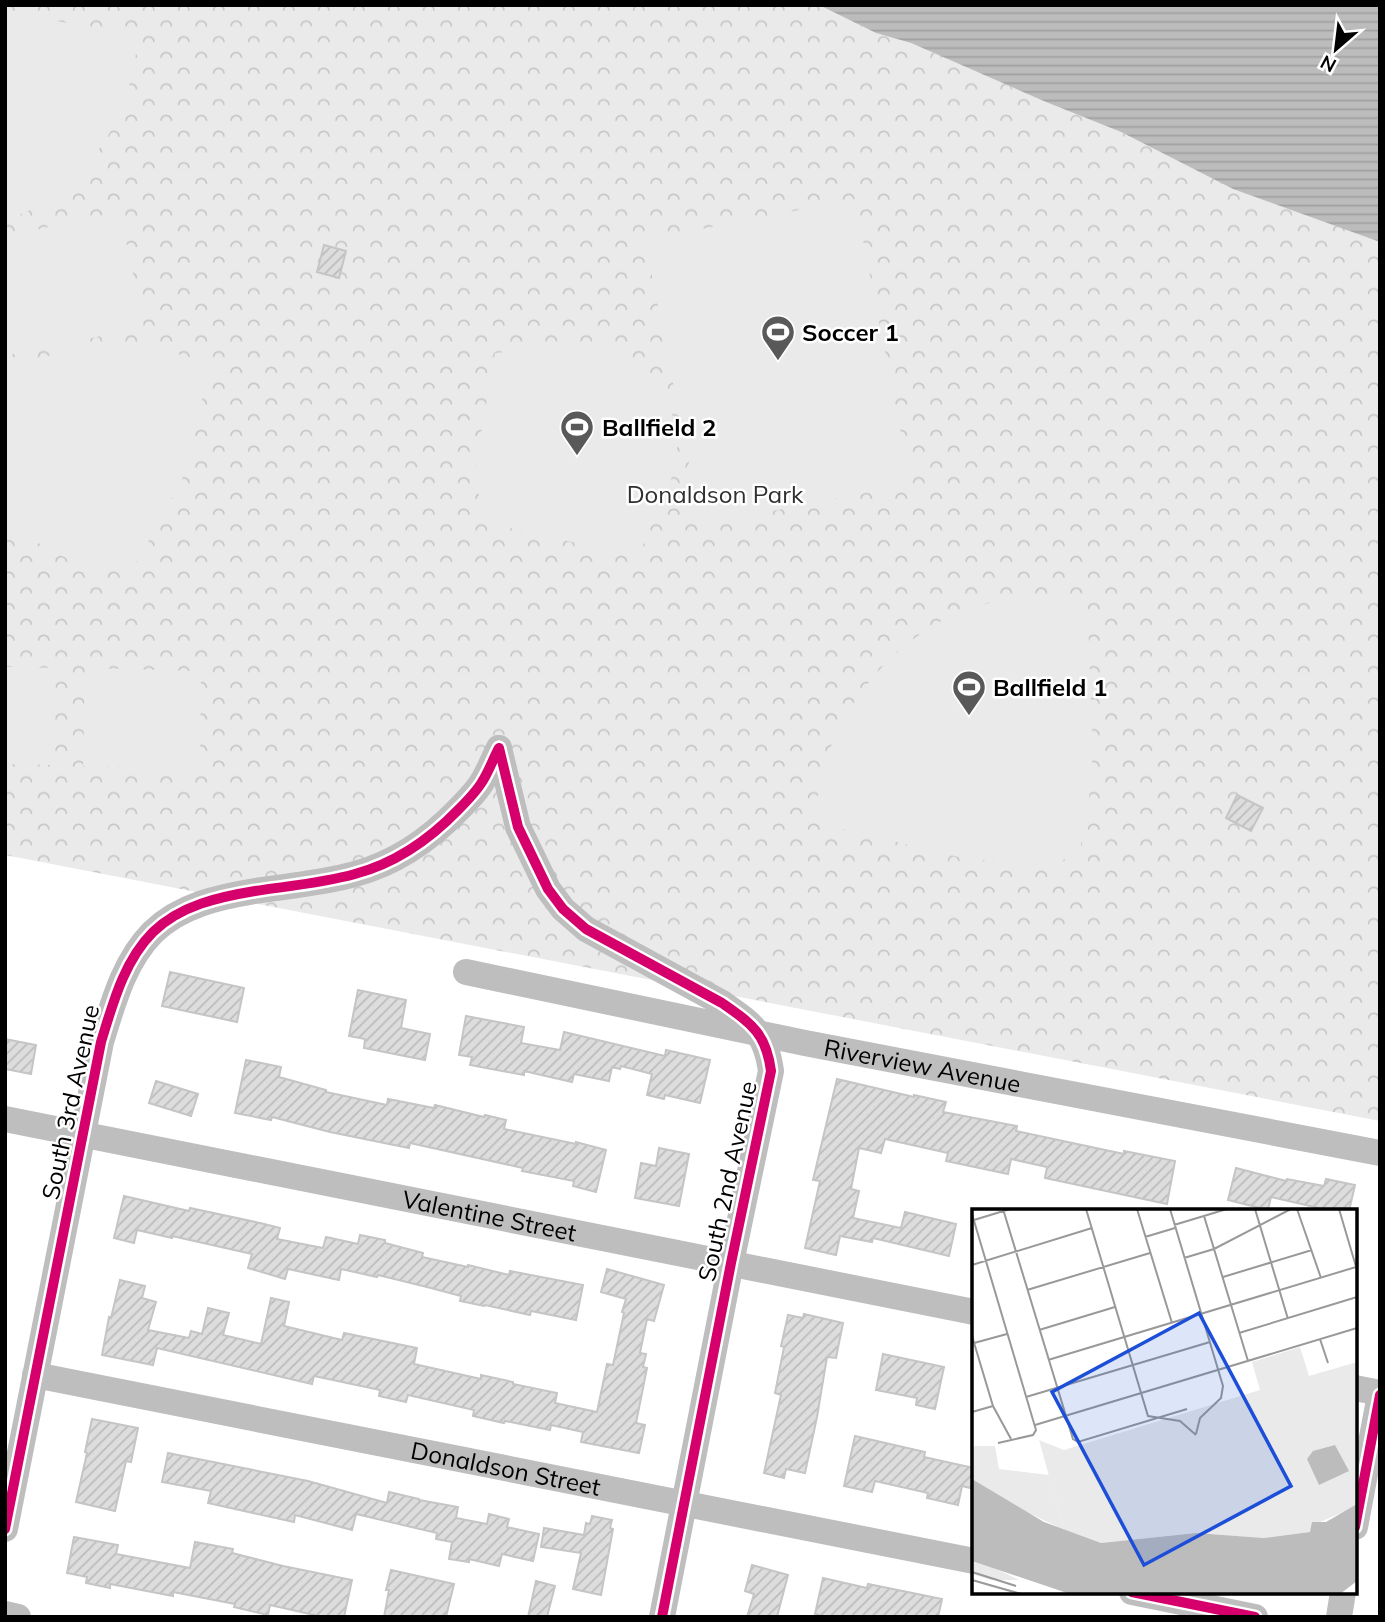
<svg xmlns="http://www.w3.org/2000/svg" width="1385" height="1622" viewBox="0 0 1385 1622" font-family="Mulish,sans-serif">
  <defs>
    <pattern id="park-crowns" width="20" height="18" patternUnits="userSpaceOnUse" patternTransform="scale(1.75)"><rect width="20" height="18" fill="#eaeaea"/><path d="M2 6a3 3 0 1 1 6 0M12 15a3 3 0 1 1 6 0" fill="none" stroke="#c7c7c7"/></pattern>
    <pattern id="water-rules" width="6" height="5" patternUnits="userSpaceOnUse" patternTransform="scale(1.75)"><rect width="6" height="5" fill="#bcbcbc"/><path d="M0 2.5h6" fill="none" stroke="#a0a0a0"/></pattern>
    <pattern id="building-hatch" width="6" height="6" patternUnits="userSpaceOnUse" patternTransform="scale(1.75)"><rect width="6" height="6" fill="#ddd"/><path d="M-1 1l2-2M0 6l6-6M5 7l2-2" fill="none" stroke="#bcbcbc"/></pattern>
  </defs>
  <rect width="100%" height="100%" fill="#fff"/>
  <path fill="url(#park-crowns)" d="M5,5H819L876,33L911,43L1046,102L1121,132L1233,189L1380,239V1121L5,855Z"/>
  <path fill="#eaeaea" d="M5,11L139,37C134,66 129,94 116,121C105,145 79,177 59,193C48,203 19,216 5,220Z
    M855,199L911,484L701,525L645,240Z
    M120,212L144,327L5,356V236Z
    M131,343L173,352L210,366L185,473L138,561L94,573L27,537L5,521V376L41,358L84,346Z
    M568,346L610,351L636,367L657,384L671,409L678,441L674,472L638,557L501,526L472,485L495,353Z
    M1076,594L1087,595L1093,752L1087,823L1084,824L1081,845L1060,863L1039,860L1037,864L967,859L814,822C817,807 818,790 822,774C837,715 879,659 931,627C953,613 981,604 1007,599C1029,594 1053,595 1076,594Z
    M5,667L56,668L54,765L5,764Z
    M85,668L201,671L200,768L83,766Z"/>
  <path fill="url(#water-rules)" d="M819,5H1380V242L1233,189L1121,132L1046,102L911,43L876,33Z"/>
  <path fill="url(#building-hatch)" stroke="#c5c5c5" stroke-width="2" d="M324,245L346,251L339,278L317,272Z
    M1237,795L1263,808L1251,831L1226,818Z
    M170,972L244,988L237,1022L162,1006Z
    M358,990L406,1000L401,1028L430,1034L425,1060L364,1048L365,1039L349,1036Z
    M466,1016L524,1027L521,1043L560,1050L564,1032L665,1056L666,1050L710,1060L700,1103L665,1095L664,1099L647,1095L652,1074L621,1066L620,1069L612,1067L609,1081L574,1074L572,1082L524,1071V1075L470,1065L472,1057L459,1055Z
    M5,1039L36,1045L31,1074L5,1069Z
    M246,1060L281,1067L279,1077L326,1090V1092L387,1105L388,1099L434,1108L435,1105L484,1117L485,1115L506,1120L504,1129L576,1144V1142L606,1150L596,1192L573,1186L574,1181L522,1171L523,1168L410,1143L409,1148L330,1132L272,1117L271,1120L235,1113Z
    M837,1079L914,1097V1095L946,1102L943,1112L1017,1126L1016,1131L1124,1154V1151L1175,1161L1167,1204L1045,1178L1047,1167L1011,1159L1008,1174L946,1161L948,1153L885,1139L881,1153L859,1148L851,1189L859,1191L853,1218L901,1228L905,1212L956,1224L949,1256L873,1238L872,1242L840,1236L836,1255L805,1248L820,1181L813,1180Z
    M156,1081L198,1094L191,1116L149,1103Z
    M659,1148L689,1154L679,1206L635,1198L641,1163L656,1166Z
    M1236,1168L1286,1181L1287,1179L1324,1186L1326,1179L1355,1185L1349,1211H1319V1208L1271,1197L1268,1210L1228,1200Z
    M124,1196L189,1211L190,1208L260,1223L280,1228L277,1239L323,1248L326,1237L358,1244L360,1235L385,1240V1243L423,1253L422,1257L468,1267V1265L509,1275L510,1271L583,1285L576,1320L531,1311L530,1315L485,1305L484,1306L460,1301L461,1296L427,1287L378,1275L377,1277L341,1269L339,1280L288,1269L285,1279L248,1268L252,1254L172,1236V1238L137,1230L134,1243L114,1238Z
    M607,1269L664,1285L654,1321L647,1319L640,1353L646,1354L643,1367L647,1368L636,1423L645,1425L639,1453L581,1442L583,1432L551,1425L550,1430L505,1421L504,1423L473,1416L474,1410L408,1395L406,1402L379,1396L380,1390L314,1376L312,1384L157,1348L153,1365L102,1355L109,1317L111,1318L120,1280L145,1286L142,1298L156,1302L148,1330L189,1338L191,1331L202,1334L208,1308L229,1313L223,1335L261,1344L271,1298L289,1302L284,1326L342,1340L344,1333L417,1348L414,1364L481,1379V1375L513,1382V1384L557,1393L555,1403L597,1412L607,1364L613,1365L624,1313L622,1312L626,1299L601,1292Z
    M804,1314L843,1323L836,1358L827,1357L817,1417L805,1473L786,1469L784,1478L764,1473L781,1395L775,1393L784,1347L781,1346L788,1315L803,1318Z
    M883,1354L944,1367L935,1409L916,1405L917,1398L876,1390Z
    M92,1419L138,1428L131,1462L126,1461L115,1511L76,1502L87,1453L85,1452Z
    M855,1436L925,1452L924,1457L974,1468V1489L962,1486L958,1505L927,1498L928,1493L875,1481L872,1492L844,1486Z
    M168,1453L308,1481L387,1503L389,1492L419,1499V1500L458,1507L456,1518L487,1524L489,1514L509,1519L507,1527L539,1534L533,1561L502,1554L499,1566L469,1559V1562L449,1559L452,1542L436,1539L437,1533L356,1514L352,1530L295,1515L294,1522L208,1503L211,1491L162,1482Z
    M592,1516L612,1520L610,1528L613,1529L601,1595L573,1589L581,1553L541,1547L544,1528L584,1535L586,1523L590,1524Z
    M74,1537L118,1545L116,1554L190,1568L195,1542L233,1549L232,1553L283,1566L352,1580L344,1617H323L270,1605L268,1615L234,1607L235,1604L173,1592V1596L110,1584V1588L86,1583L87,1577L67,1573Z
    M752,1565L788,1575L777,1617H747L754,1594L745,1591Z
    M391,1570L454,1584L446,1617H384L389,1590H386Z
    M823,1578L867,1588L868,1584L942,1599L938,1617H829L815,1614Z
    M536,1581L555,1586L547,1617H528Z"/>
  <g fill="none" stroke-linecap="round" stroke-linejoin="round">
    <g stroke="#bebebe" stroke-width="26">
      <path d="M499,748L518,827L548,889L563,909L586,929L722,1003C752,1024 766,1033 771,1071L731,1263L662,1617"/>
      <path id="s1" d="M466,972L805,1043L1380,1153"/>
      <path id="s2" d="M5,1119L974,1312"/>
      <path id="s3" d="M35,1375L974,1561"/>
      <path d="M1355,1388L1380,1393"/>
      <path d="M1355,1527L1380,1395"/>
      <path d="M5,1529L101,1042C113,1003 124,961 153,932C181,905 219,897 255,891C288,886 323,883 355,874C396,863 429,840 458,810C466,802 476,792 482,782C489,771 493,759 499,748"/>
      <path d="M1132,1592L1255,1617"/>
      <path d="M5,1614L18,1617"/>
      <path d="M1339,1617L1343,1592"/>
    </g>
    <g stroke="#fff" stroke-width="15">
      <path id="cycleway" d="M499,748L518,827L548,889L563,909L586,929L722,1003C752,1024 766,1033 771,1071L731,1263L662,1617
        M1355,1527L1380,1395
        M5,1529L101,1042C113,1003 124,961 153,932C181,905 219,897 255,891C288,886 323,883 355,874C396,863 429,840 458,810C466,802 476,792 482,782C489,771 493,759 499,748
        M1132,1592L1255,1617"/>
    </g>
    <use href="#cycleway" stroke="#d6006c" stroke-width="10"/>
  </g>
  <defs>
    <g id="stadium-pin" transform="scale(1.75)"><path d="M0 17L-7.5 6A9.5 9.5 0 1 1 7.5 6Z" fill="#595959" stroke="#fff"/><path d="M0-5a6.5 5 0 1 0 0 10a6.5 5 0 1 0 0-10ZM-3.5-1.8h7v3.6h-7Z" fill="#fff"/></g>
  </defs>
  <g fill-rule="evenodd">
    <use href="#stadium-pin" x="778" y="332"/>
    <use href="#stadium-pin" x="577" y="427"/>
    <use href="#stadium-pin" x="969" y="687"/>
  </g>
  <g text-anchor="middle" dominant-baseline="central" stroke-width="5" stroke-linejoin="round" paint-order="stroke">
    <g font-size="24" font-weight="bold" fill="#000" stroke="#fff" text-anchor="start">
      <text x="802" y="332">Soccer 1</text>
      <text x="602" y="427">Ballfield 2</text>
      <text x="993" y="687">Ballfield 1</text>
    </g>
    <g font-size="24" fill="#303030" stroke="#fff">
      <text x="715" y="494">Donaldson Park</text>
    </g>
    <g font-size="24" fill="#000" stroke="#fff">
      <text stroke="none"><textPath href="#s1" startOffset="466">Riverview Avenue</textPath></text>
      <text transform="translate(70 1102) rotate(-78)">South 3rd Avenue</text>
      <text transform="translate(727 1181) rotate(-78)">South 2nd Avenue</text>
      <text stroke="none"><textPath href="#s2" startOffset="494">Valentine Street</textPath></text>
      <text stroke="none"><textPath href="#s3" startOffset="480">Donaldson Street</textPath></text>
    </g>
  </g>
  <g transform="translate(972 1209)">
    <rect width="385" height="385" fill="#fff"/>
    <path d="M4,237H23L27,260L77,266L92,321L34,293L0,270V238Z" fill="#eaeaea"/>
    <path d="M328,138L337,167L385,153V295L381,299L348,313L338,323L292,329L224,324L129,334L92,321L67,231L92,241L288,181L280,153ZM0,348L47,371H19L0,365Z" fill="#eaeaea"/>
    <path d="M372,169L380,196L363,201L355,174ZM315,170L323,186L291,201L283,185ZM385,212V245L381,247L371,218ZM277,222L300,224L294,243L305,235L314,246L295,262L286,251L290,246L276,250L273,225ZM186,236L187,259L170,276L157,246ZM320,246L327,273L302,281V260ZM236,250L247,268L234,275L224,272L237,288L217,305L195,277L215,261L222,269L220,254Z" fill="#eaeaea"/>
    <path d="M363,236L377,262L347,276L335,250L341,242ZM0,270L72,313L129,334L224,324L292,329L338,323L340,313H354L385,295V372L368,385H98L0,352Z" fill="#bcbcbc"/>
    <path fill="none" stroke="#999" stroke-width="2" d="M31,0L101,230L106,233L215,200M114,0L176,207L208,212L224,226M165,0L200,114M198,0L251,177L249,189L228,209L224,225M283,0L316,110M325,0L349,69M367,0L385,61M0,5L64,221L61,226L26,234M232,7L276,152M2,11L38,0M202,16L255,0M173,28L203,19M212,49L242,40L319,0M0,56L120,19M251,68L340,41M55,81L178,44M67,121L143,98M267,124L385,88M0,127L21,197L39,230M348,130L356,154M2,134L35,125M76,151L384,58M54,188L238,133M0,203L21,197M63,216L385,119M0,363L44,377M0,371L49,385"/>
    <path fill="#1d4ed8" fill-opacity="0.15" stroke="#1d4ed8" stroke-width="3.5" d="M227,104L319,277L172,356L80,183Z"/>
    <rect width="385" height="385" fill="none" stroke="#000" stroke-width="3.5"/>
  </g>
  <rect width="1385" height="1622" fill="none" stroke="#000000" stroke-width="14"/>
  <g transform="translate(1336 49) rotate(208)" stroke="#ffffff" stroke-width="5" paint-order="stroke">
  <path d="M0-5L12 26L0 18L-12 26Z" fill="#000000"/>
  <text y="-10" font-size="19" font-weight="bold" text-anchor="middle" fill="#000000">N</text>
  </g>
</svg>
